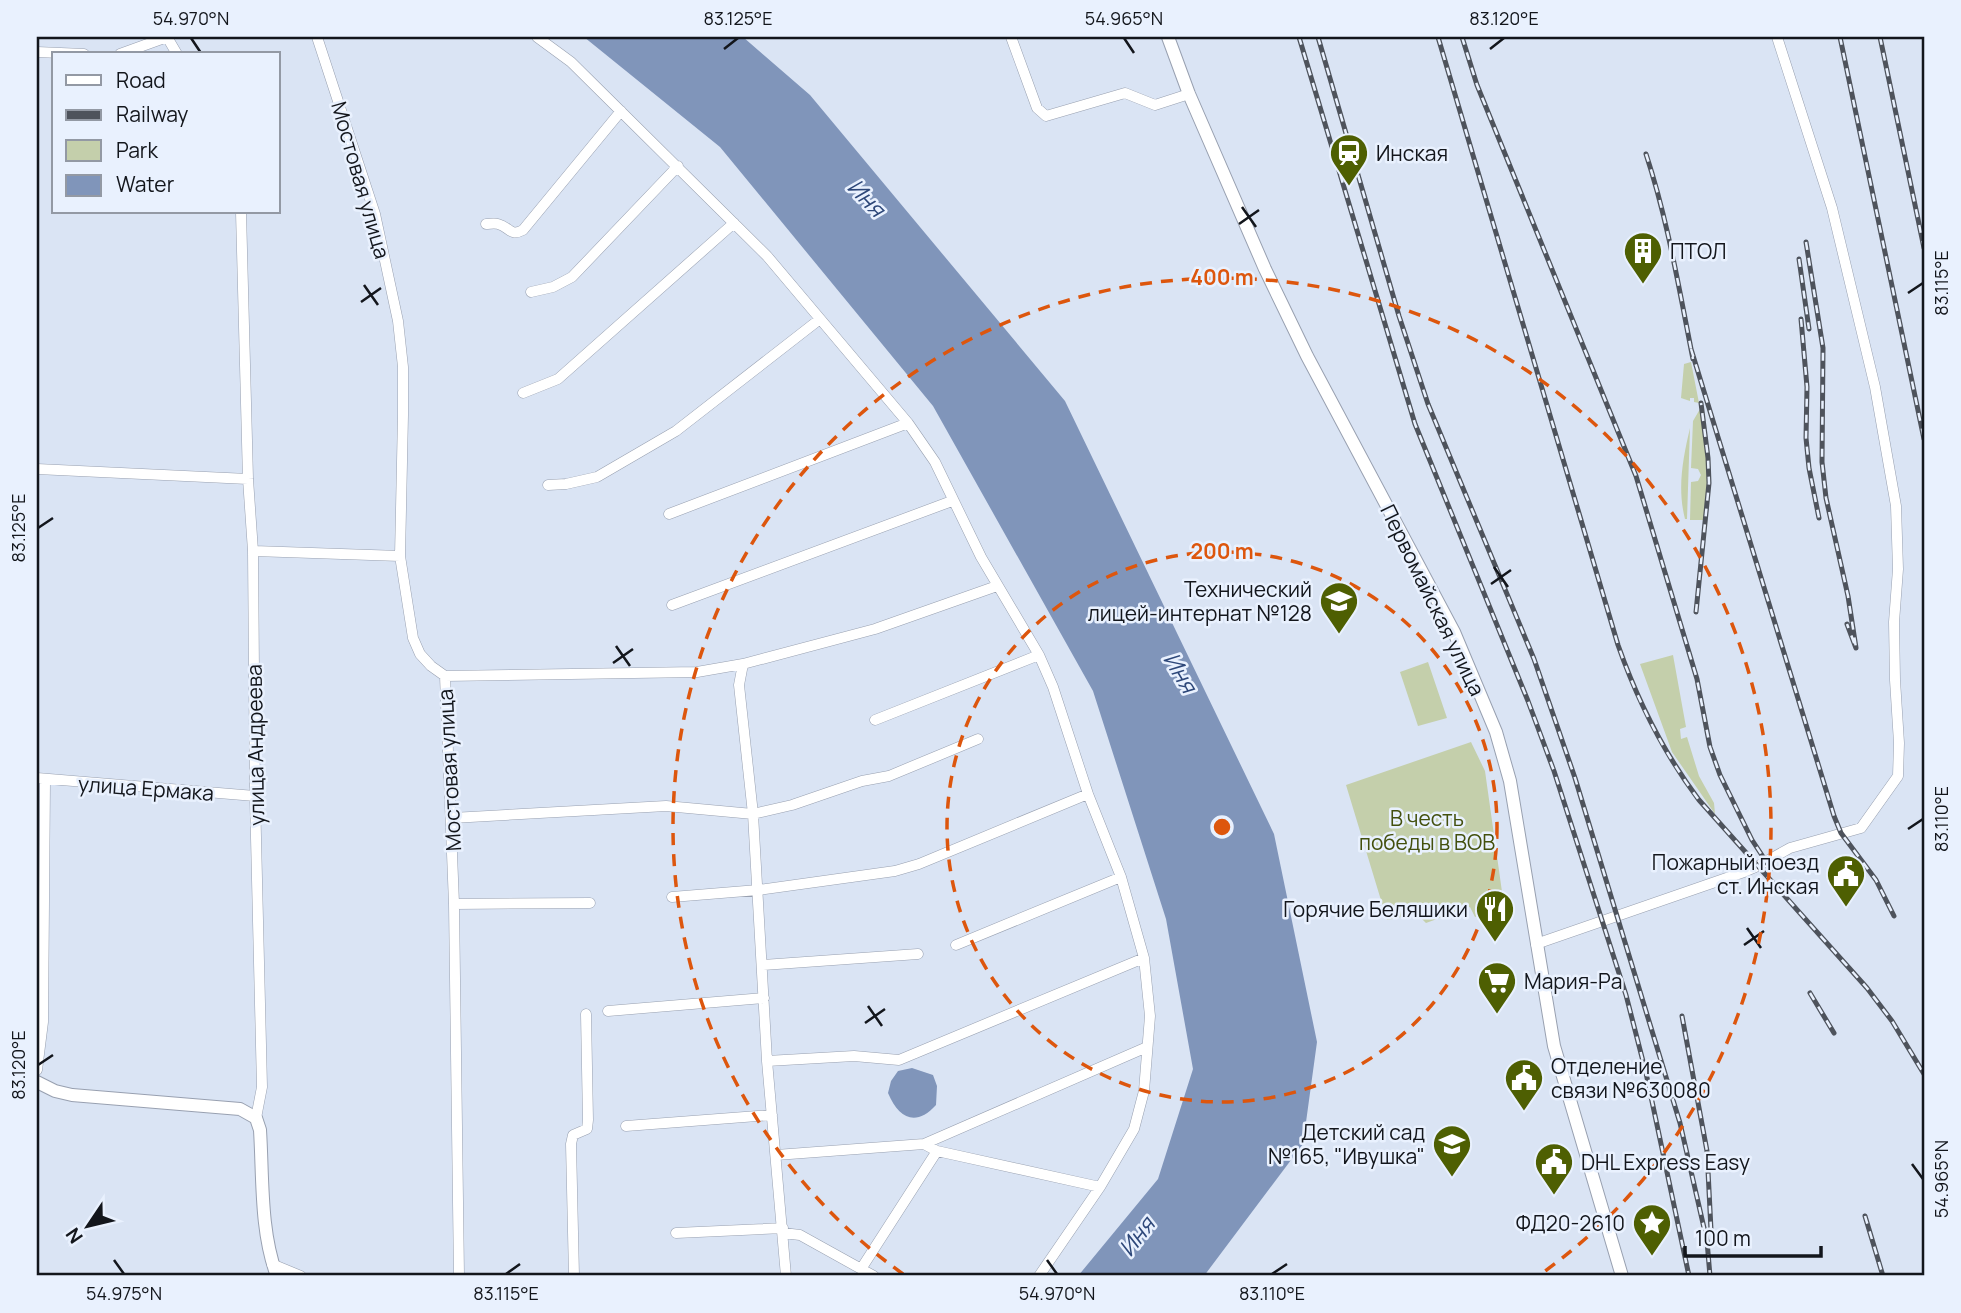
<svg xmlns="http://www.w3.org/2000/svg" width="1961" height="1313" viewBox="0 0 1961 1313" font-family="Manrope,sans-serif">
  <rect width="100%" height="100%" fill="#dae4f4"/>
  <path fill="#c4cfab" d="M1691,362L1699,403L1694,402V398H1690V401L1681,398L1684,364Z
    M1700,409L1708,470L1707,515L1705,520H1690L1691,482L1698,481L1701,475L1698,469L1691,468L1693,421Z
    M1690,428L1687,519H1685C1677,488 1683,458 1690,428Z
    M1673,655L1686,727L1680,729L1681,739L1687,737L1699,776L1714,803L1715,814L1672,752L1640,664Z
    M1428,662L1447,718L1418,726L1400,672Z
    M1471,742L1485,771L1504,906L1475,917L1470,907L1426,923L1417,914L1387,920L1346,785Z"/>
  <path fill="#8095ba" d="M584,37H743L810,95L1065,401L1274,834L1317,1042L1303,1144L1204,1276H1078L1158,1179L1193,1069L1166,919L1093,691L933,406L720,147Z
    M912,1068L933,1075L937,1086L936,1105C916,1127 899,1119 888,1093L891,1081L898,1071Z"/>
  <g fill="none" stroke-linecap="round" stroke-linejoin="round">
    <g stroke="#98a0b0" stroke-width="11">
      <path id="minor" d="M167,37L177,54
        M317,37L375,214L398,321L403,367V415L400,556L413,638L420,654L431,666L445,676L454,904L459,1276
        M537,37L571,62L767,256L908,423L935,462L981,557L1039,655L1053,687L1088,794L1121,877L1144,958L1150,1016L1144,1091L1134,1129L1100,1187L1039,1276
        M1011,37L1037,108L1046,116L1125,93L1155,105L1189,94
        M37,52L84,54
        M120,54L167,37
        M241,212L248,479L253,551L255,796L262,1087L256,1118
        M486,224C490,224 494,223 498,224C510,227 510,237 523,230L621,111
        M531,292L553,287L572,277L678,166
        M523,393L558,379L734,223
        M37,469L248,479
        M548,485L566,484L597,477L676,431L820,319
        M669,514L908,423
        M253,551L400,556
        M672,605L952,501
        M445,676L697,672L743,664
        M875,720L1039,655
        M37,778L255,796
        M452,818L666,806L753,814L792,805L862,781L889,776L978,739
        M672,897L758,890L895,871L919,864L1088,794
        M454,904L590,903
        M1536,944L1744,872L1758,866L1790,848L1861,828L1898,776L1899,743L1895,680L1894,622L1898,569L1896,506L1875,387L1832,208L1777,37
        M956,945L1121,877
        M763,965L918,954
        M608,1011L764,998
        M767,1061L854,1056L899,1060L1144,958
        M37,1070L43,1022L45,781
        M626,1126L772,1115
        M924,1144L1147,1047
        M776,1155L924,1144L937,1151L1100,1187
        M676,1233L783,1228
        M783,1233L800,1235L874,1276
        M272,1264L301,1276
        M861,1269L937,1151
        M574,1276L571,1144L573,1135L587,1129L588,1120L586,1014
        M786,1276L767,1061L753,814L739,685L743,664L875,629L997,586"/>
    </g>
    <g stroke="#98a0b0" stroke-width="14">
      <path id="major" d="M1168,37L1189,94L1265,269L1307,356L1454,632L1496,732L1510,781L1554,1046L1622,1276
        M37,1082L55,1091L72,1095L240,1109L256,1118L260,1130C263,1177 260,1231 277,1276"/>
    </g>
    <use href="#minor" stroke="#fff" stroke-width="10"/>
    <use href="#major" stroke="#fff" stroke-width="12"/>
    <g stroke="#4e535c" stroke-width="5">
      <path id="rail" d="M1299,37L1415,424L1528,701L1554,771L1626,995L1646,1073L1689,1276
        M1318,37L1399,316L1428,404L1534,659L1575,778L1680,1123L1707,1241L1710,1276
        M1438,37L1618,645C1638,702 1663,752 1699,800L1867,988L1892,1021L1924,1074
        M1462,37L1477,85L1636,476L1697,679L1710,747L1720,775L1752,840L1771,869
        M1840,37L1924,439
        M1880,37L1924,248
        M1646,154C1668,221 1679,289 1693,359
        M1806,242L1823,348L1822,462L1826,498L1848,596L1856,648L1847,624
        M1799,259L1809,329
        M1801,319L1807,387L1806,438L1809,468L1819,518
        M1691,349L1834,816L1841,833L1876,880L1894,916
        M1696,612L1709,483L1708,458L1701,403
        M1810,993L1834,1033
        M1682,1016L1707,1151L1711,1230
        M1865,1216L1883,1276"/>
    </g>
    <use href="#rail" stroke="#e9f1fe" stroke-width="2.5" stroke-dasharray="8" stroke-linecap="butt"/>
  </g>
  <path fill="none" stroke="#13161c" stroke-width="2.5" d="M191,38L201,53M1124,38L1134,53M724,49L738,38M1490,49L1504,38M1242,207L1256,227M1239,224L1259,210M364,285L378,305M1908,293L1923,283M361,302L381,288M38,528L53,518M1494,567L1508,587M1491,584L1511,570M616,646L630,666M613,663L633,649M1908,829L1923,819M1747,928L1761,948M1744,945L1764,931M868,1006L882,1026M865,1023L885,1009M38,1065L53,1055M1912,1164L1923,1179M114,1260L124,1274M1047,1260L1057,1274M506,1274L520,1264M1272,1274L1287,1264"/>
  <g fill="none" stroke="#dd560d" stroke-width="3.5" stroke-dasharray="12 9">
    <circle cx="1222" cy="827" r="275"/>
    <path d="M903 1274A549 549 0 1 1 1541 1274"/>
  </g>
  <defs>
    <g id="station-pin" transform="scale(2.0125)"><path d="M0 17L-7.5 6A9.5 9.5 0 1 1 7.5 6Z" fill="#4e5f02" stroke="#e9f1fe"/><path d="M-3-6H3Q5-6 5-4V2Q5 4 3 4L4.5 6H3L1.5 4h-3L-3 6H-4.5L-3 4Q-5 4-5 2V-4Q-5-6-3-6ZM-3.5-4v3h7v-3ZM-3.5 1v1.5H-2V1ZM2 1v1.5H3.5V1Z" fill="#fff"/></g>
    <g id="building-pin" transform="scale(2.0125)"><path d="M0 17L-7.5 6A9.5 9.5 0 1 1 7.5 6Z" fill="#4e5f02" stroke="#e9f1fe"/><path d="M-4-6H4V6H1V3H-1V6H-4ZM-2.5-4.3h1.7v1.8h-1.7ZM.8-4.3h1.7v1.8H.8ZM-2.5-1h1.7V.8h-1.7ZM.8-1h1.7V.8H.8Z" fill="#fff"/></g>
    <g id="school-pin" transform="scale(2.0125)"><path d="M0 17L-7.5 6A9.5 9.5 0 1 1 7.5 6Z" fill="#4e5f02" stroke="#e9f1fe"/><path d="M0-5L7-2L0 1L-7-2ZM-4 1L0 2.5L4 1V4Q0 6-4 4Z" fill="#fff"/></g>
    <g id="civic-pin" transform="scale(2.0125)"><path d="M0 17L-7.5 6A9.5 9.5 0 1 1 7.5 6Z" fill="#4e5f02" stroke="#e9f1fe"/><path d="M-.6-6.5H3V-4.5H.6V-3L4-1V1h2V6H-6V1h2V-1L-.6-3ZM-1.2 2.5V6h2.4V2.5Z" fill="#fff"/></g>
    <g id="restaurant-pin" transform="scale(2.0125)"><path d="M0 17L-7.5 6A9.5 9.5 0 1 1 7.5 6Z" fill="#4e5f02" stroke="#e9f1fe"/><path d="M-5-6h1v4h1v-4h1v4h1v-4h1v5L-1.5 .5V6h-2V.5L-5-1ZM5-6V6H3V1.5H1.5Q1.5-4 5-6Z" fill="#fff"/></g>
    <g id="supermarket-pin" transform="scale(2.0125)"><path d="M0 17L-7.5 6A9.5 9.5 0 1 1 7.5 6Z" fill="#4e5f02" stroke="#e9f1fe"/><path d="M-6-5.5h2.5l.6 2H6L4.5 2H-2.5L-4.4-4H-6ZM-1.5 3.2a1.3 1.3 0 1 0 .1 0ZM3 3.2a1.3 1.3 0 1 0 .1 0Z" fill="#fff"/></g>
    <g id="sight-pin" transform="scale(2.0125)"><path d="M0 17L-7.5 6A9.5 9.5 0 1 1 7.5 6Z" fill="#4e5f02" stroke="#e9f1fe"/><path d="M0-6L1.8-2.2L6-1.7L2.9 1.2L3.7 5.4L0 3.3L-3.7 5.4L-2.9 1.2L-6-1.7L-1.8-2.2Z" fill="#fff"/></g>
  </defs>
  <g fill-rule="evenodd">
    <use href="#station-pin" x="1349" y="153"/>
    <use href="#building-pin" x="1643" y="251"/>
    <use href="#school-pin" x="1339" y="601"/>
    <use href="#civic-pin" x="1846" y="874"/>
    <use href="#restaurant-pin" x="1495" y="909"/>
    <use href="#supermarket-pin" x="1497" y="981"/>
    <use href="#civic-pin" x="1524" y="1078"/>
    <use href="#school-pin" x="1452" y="1144"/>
    <use href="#civic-pin" x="1554" y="1162"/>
    <use href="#sight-pin" x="1652" y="1223"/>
  </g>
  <g text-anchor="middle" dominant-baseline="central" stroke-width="5" stroke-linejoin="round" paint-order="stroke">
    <g font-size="21" fill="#13161c" stroke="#e9f1fe" text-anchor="start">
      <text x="1376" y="153">Инская</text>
      <text x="1670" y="251">ПТОЛ</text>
      <text x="1312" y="589" text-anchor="end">Технический<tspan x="1312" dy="24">лицей-интернат №128</tspan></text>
      <text x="1819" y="862" text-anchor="end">Пожарный поезд<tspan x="1819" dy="24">ст. Инская</tspan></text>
      <text x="1468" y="909" text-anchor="end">Горячие Беляшики</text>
      <text x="1524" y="981">Мария-Ра</text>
      <text x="1551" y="1066">Отделение<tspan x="1551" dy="24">связи №630080</tspan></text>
      <text x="1425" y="1132" text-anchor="end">Детский сад<tspan x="1425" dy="24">№165, "Ивушка"</tspan></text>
      <text x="1581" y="1162">DHL Express Easy</text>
      <text x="1625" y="1223" text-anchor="end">ФД20-2610</text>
    </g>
    <g font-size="21" fill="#13161c" stroke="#e9f1fe">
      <text transform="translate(361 180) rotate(74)">Мостовая улица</text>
      <text transform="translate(1433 600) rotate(64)">Первомайская улица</text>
      <text transform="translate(255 745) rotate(-91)">улица Андреева</text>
      <text transform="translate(449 770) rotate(-93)">Мостовая улица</text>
      <text transform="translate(146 788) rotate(4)">улица Ермака</text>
    </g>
    <g font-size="21" fill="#43500d" stroke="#e9f1fe">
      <text x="1427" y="818">В честь<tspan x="1427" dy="24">победы в ВОВ</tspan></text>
    </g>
    <g font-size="23" font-style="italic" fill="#2d4779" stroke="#e9f1fe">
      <text transform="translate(867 197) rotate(46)">Иня</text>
      <text transform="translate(1181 672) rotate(59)">Иня</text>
      <text transform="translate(1136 1236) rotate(-52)">Иня</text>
    </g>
  </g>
  <circle cx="1222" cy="827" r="10" fill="#dd560d" stroke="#e9f1fe" stroke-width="3.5"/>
  <g font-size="21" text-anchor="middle" font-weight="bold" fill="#dd560d" stroke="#e9f1fe" stroke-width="5" stroke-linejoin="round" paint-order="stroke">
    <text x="1222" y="285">400 m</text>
    <text x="1222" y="559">200 m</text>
  </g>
  <rect width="1961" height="1313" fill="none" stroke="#e9f1fe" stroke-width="77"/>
  <rect x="52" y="52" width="228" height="161" fill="#e9f1fe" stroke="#9399a4" stroke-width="2"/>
  <rect x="66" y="75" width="35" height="10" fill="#ffffff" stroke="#9399a4" stroke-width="2"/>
  <text x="116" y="88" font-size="21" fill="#13161c">Road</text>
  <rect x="66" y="110" width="35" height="10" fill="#4e535c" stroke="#9399a4" stroke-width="2"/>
  <text x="116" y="122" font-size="21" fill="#13161c">Railway</text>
  <rect x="66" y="140" width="35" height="21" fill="#c4cfab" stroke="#9399a4" stroke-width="2"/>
  <text x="116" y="158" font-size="21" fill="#13161c">Park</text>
  <rect x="66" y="175" width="35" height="21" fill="#8095ba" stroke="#9399a4" stroke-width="2"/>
  <text x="116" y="192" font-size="21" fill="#13161c">Water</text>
  <g transform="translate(88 1226) rotate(235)" stroke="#e9f1fe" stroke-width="5" paint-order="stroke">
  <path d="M0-5L12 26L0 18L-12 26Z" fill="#13161c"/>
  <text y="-10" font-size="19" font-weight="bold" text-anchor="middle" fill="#13161c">N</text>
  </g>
  <path d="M1685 1246v10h136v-10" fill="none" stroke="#13161c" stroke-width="3.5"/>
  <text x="1695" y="1246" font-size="21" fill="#13161c" stroke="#e9f1fe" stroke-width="5" paint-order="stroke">100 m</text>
  <rect x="38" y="38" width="1885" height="1236" fill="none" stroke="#13161c" stroke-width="2.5"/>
  <g font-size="18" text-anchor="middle" fill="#13161c">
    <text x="191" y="25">54.970°N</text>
    <text x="738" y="25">83.125°E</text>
    <text x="1124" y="25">54.965°N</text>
    <text x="1504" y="25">83.120°E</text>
    <text transform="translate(1942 283) rotate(-90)" y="6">83.115°E</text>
    <text transform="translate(19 528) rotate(-90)" y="6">83.125°E</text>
    <text transform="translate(1942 819) rotate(-90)" y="6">83.110°E</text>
    <text transform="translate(19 1065) rotate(-90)" y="6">83.120°E</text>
    <text transform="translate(1942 1179) rotate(-90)" y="6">54.965°N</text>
    <text x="124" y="1300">54.975°N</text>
    <text x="506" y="1300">83.115°E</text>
    <text x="1057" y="1300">54.970°N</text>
    <text x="1272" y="1300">83.110°E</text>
  </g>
</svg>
